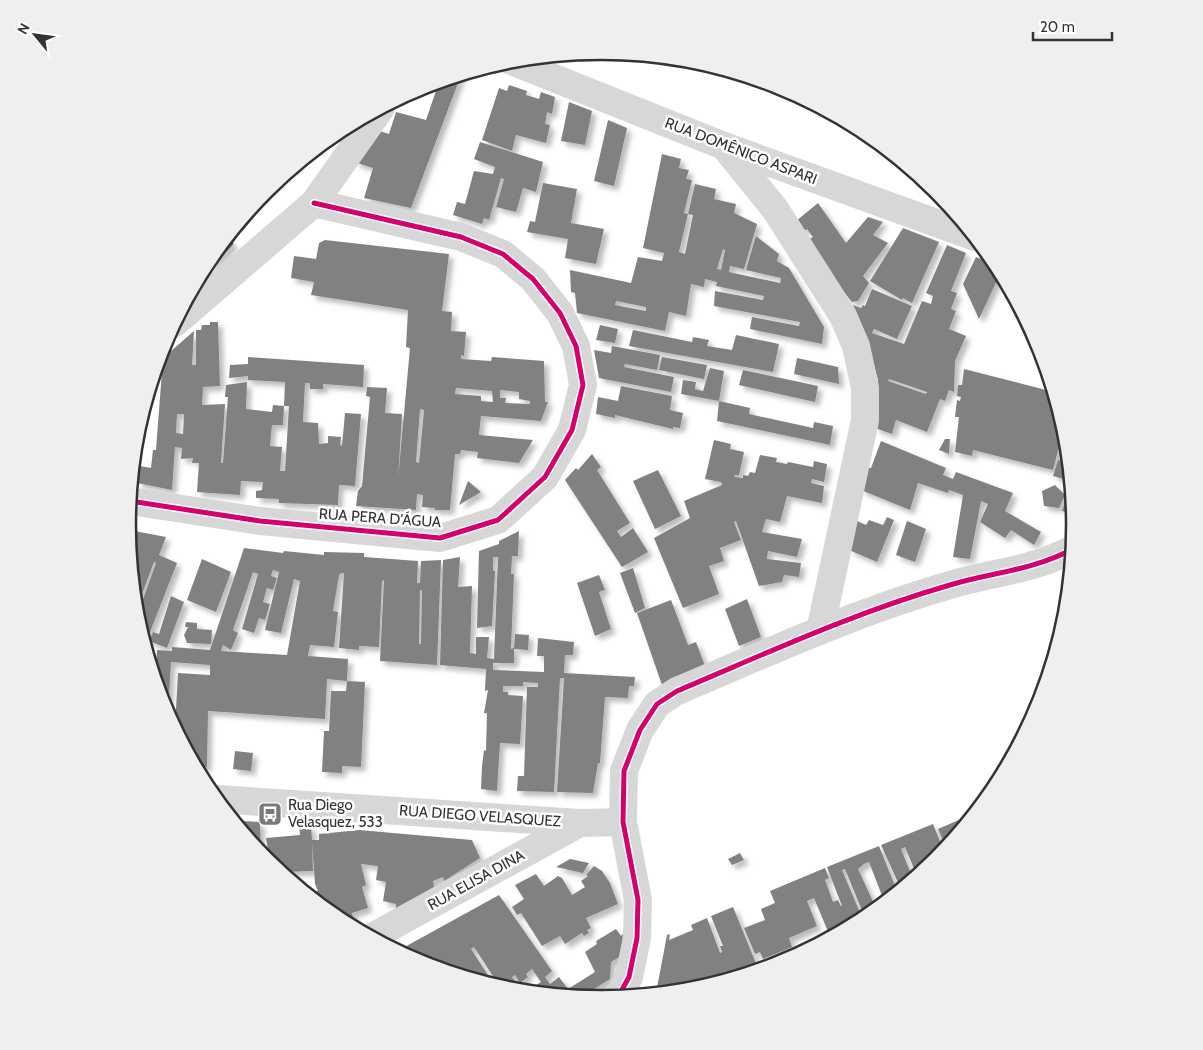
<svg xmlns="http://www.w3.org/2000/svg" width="1203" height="1050" viewBox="0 0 1203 1050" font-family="Cabin,sans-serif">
  <defs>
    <filter id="shadow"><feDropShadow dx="4.5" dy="4.5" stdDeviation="2.5" flood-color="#0004"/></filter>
  </defs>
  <rect width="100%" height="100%" fill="#fff"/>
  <path fill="#818181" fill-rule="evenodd" filter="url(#shadow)" d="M461,75L411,208L364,198L373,168L354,162L373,129L389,134L396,112L426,120L439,82Z
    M509,85L527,91L526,95L539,99L541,92L555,97L552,114L547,112L545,124L550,125L546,143L516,135L512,151L482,140L499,88L507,91Z
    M569,102L592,111L585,145L561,141Z
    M608,120L627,128L614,186L594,181Z
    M480,142L543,162L536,192L523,188L516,212L496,207L504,179L501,178L489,220L484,218L482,224L453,215L457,202L465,204L474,171L493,174L495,167L474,159Z
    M662,154L681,159L679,168L689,170L686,179L692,180L684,213L688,214L695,184L716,189L714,199L736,204L734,213L757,224L744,269L730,266L729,272L780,283L781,278L746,270L756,236L779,254L777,261L789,268L824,327L822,344L750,329L752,317L799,326L800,322L714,306L715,291L763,300L764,296L716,286L717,282L705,279L704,287L691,284L686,316L669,312L665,331L577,313L575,293L571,292L570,270L631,283L638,257L662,261L664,253L643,248ZM688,214L693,215L685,254L679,252ZM723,249L725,250L721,270L717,269ZM616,301L646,307V311L615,305Z
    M543,183L577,189L571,223L604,229L596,264L565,258L568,239L527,232L530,221L535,222Z
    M818,203L846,243L868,217L883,222L873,235L888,243L863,276L869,283L858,301L852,302L830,275L832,273L808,240L813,237L807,229L804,231L796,221Z
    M903,228L939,242L912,303L903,298L902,300L870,281Z
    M227,238L234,244L212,266L208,262Z
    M325,240L449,254L442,311L452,312L451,331L466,332L464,356L461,355V359L491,361L492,357L544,361L545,402H548L541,421L481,416L479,435L533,440L519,463L477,458L478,452L461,450L460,454H455L450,510H435V508L422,507L423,495L417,494L416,510L356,506L358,491L362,486L370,397L366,396L367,387L387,388L385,413L402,414L398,479L410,348L406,347L408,310L311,295L314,282L291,278L294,256L316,259L319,243ZM456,388L492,391L493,402L481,401V396L455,394ZM500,390L519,392V399L530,401V404L505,403L506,398H500ZM420,409L424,410L419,463L416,462Z
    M947,245L966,253L951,291L957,293L951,309L956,311L949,329L966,336L955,361L954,392L949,390L945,401L940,399L927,432L896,420L892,434L875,428L878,380L866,335L853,305L861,308L863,305L865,306L872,289L912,306L897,339L874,329L872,333L904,344L922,301L931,304L933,296L926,293ZM889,379L927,392L926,394L888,381Z
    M976,257L997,265L1001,272L979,319L963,284Z
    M210,322H218L220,386L203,387L202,405L225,404L221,463H223L228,397H225L226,385L247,382L246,409L272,412L273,405L284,406L285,382L248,380V376L229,378L230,365L248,364V357L364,365L363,387L323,384V389H310V383H305L303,422L318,423L319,444L328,443V436L341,437L340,445L342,446L345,413L361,414L355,486L339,485L338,505L279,503V499L256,498V491L262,490L263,482L241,481L240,495L197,492L199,463H192L193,458L181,459L182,448L175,447L172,490L137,483L140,466L151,468L153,450H156L163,358L194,331L192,365H196V330H201L202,325H210ZM284,406H289L285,471H280L282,447L270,446L272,425H283ZM177,414H184L183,434L176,433Z
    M600,325L618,329L615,343L596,340Z
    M633,330L692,342L693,337L709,340L707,346L732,350L736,335L779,344L773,372L629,346Z
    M612,346L660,355L657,370L625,364L624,367L674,377L671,392L599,378L594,350L611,353Z
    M662,357L707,365L704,379L659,370Z
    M797,358L838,367L839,384L794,374Z
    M710,368L724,371L719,401L681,394L683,380L696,382L695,389L703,391Z
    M964,369L1054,392L1064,427L1053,470L973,450L972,456L955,452L959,417H955L957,400L960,401L961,397L957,396L958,385H962Z
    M743,370L818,386L815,402L739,385Z
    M621,386L672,396L670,410L683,413L680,428L673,427V429L615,415V418L596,414L598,397L618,401Z
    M719,401L750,408L749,414L813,428L814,422L833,426L830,445L717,421Z
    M945,439H950L949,454L939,450Z
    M714,440L731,444L730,449L744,452L739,475H735L734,477L743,478V475L748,476L750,472L755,473L760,455L777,458L776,462L787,464L788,462L813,467L814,461L827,464L824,482L812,479L811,483L824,486L822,503L787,496L780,522L766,519L762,532L802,539L797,557L768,551L767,559L801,563L799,577L784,575L782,582L759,586L736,521L734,522L741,540L720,548L724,561L709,566L719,594L683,608L654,538L690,518L684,501L722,485L721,482L705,479Z
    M881,441L946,468L943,475L953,479L956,472L1013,493L1005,511L1041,532L1034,545L1011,530L1005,538L980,522L988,504L981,501L970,559L953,557L963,495L949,490L948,493L918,483L910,510L861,490L864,467L871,468Z
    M592,454L601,467L597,470L630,523L617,531L621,537L633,528L648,552L622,567L565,480L576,468L578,470Z
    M1058,460L1069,463L1071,481L1053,476Z
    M658,470L681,516L655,529L633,481Z
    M468,481L481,492L459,505Z
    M1055,485L1065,495L1059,508L1044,506L1042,491Z
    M1071,485L1073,500L1067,512L1062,511Z
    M887,517L894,520L877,562L849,550L855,520L866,525L869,520L883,525Z
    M907,521L926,529L915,562L896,555Z
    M134,531L166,537L159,555L177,563L145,645L137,616L156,563L154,562L136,610L130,544Z
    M519,531L518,556H512L511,574H514L511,649L514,648L515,634L529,635L528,650L514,649V663H493V670L544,672V656H537L538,638L574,642L573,655H565L564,673L635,677L634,686H629L628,698L605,697L600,763H598L593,793L557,792L564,678H560L554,792L517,791L518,776H524L527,687H538V683L523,682V686H503V692H508V695L523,696L520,744L500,743L497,791L481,789L482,766L484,750L486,751L487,713H484L488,690L485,691L486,669L440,665L443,560L460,557L458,587L472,586L470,653L476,654V637H489L487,658L494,659L498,557H493V571H495L492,626L477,628L479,551L499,544V541Z
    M244,548L283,553L284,551L324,555V552L364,553V557L418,561L417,583H420L421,561L441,560L437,665L380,661L384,580L382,581L379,647L359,646V650L339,648L344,573H341L339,575L333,611L338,612L334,647L310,645L308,656L348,659L347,681L327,679L325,719L208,711L207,767L196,766L175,727L178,673L210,675V665L171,662L168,714L156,681L157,650L172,651V647L210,650ZM273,570L279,572L265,630L281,633L294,579L300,581L287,655L221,651L223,645L231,650L238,633L233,630L253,572L258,574L242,629L254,633L259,618L265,620L270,604L263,602L267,588L273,590L277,578L271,576ZM420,590H422L421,644H419Z
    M202,559L231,572L216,612L187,600Z
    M633,568L645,608L635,613L620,573Z
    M599,575L605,590L599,592L611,629L595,636L577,583Z
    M171,596L184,602L167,648L149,641L153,632L159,634Z
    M747,599L761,637L739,646L725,609Z
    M671,600L688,645L696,642L705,666L662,685L637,613Z
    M186,622L197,623V629L212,630L211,644L187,643L184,635L188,627H185Z
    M146,649H154L152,668Z
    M347,681L365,682L361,767L342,766V773L322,772L324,731H329L331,691H346Z
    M235,751L253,753L251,771L233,769Z
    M975,813L972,817L946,848L938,829Z
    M243,821L260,822L261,854L244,833Z
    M933,824L943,849L939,850L941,854L917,876L905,847L901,849L913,879L901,889L881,845Z
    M299,825L311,826L312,840H319V834L359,830L472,840L480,858L444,881L443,877L433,881L434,887L396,908V904L383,901L386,882L376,880L378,866L361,864L366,885L362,887L368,908L352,913L356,929L338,919L308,894L318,891L315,884L312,840L313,871L281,872L270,863L266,838L300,835Z
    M879,846L897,891L900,890L881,906L878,899L883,898L869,862L864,864L858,869L876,908L863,913L845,869L842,870L863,920L829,934L814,898L807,901L817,926L789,938L792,947L763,959L760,952L755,954L744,928L765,920L761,909L775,903L770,891L825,868L829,878L825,880L833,902L838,900L841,906H842L827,867Z
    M740,853L744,860L732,865L728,859Z
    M570,859L589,863L583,873L556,867Z
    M594,866L602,871L610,883L618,904L586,918L591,928L587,930L589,933L584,936L582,933L565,944L560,936L542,946L521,913L517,915L512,907L524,899L515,885L536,874L544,886L558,876L562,878L572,895L585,887L581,881L588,876L586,875Z
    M499,895L552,971L545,977L550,984L559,977L568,989L595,972L585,952L597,944L596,941L616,929L621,936L623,934L621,956L611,962L610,979L586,994L591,998L527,991L541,982L532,969L526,974L528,977L520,983L515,975L512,977L518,986L509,990L500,987L474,947L471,949L495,986L439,968L433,959L429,962L432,966L420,963L405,955L401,949Z
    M733,907L757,966L694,990L656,993L667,935L670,934L669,940L693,930L691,925L707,918L720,953L722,952L720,946H723L711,916Z"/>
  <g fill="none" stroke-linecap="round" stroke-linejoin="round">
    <path stroke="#d7d7d7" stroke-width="28" d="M509,60L724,146L975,237
      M724,146L775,209L843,316L856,346L865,388V420L820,631
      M175,323L314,203L381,108
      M130,501L260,521L440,538L498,520L545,477L572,430L583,385L576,346L560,313L533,279L503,254L461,237L314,203
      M216,799L580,823L623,822
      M372,937L580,823
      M618,997L629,977L637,938L638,900L623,822L624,771L640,730L657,704L677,691C767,653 856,612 950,585C993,572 1031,571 1073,549"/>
    <g stroke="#fff" stroke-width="8">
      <path id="cycleway" d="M130,501L260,521L440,538L498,520L545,477L572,430L583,385L576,346L560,313L533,279L503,254L461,237L314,203
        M618,997L629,977L637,938L638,900L623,822L624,771L640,730L657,704L677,691C767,653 856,612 950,585C993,572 1031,571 1073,549"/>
    </g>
    <use href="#cycleway" stroke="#d6006c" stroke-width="5"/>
  </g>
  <defs>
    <g id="bus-square" transform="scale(1.25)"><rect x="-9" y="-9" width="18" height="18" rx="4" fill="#7a7a7a" stroke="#fff"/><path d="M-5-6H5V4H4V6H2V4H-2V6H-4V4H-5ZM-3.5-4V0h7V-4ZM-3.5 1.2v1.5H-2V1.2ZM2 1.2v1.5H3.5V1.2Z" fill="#fff"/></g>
  </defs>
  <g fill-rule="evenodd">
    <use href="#bus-square" x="270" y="814"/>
  </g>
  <g text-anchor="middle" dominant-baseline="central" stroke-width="5" stroke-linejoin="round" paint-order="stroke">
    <g font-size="15" fill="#333" stroke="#fff">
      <text transform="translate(741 151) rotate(21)">RUA DOMÊNICO ASPARI</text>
      <text transform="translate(380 518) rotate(4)">RUA PERA D'ÁGUA</text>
      <text transform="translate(480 816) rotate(4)">RUA DIEGO VELASQUEZ</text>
      <text transform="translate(476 880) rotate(-29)">RUA ELISA DINA</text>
    </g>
    <g font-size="15" fill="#333" stroke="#fff" text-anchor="start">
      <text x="288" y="805">Rua Diego<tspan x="288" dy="17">Velasquez, 533</tspan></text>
    </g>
  </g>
  <path d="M0 0H1203V1050H0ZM136 525a465 465 0 1 1 930 0a465 465 0 1 1-930 0Z" fill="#efefef" fill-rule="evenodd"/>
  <path fill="none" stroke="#333" stroke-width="2.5" d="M136 525a465 465 0 1 1 930 0a465 465 0 1 1-930 0Z"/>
  <g transform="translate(35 35) rotate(299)" stroke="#ffffff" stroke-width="4" paint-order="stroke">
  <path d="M0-4L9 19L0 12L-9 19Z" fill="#333333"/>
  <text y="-8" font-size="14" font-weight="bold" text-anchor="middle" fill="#333333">N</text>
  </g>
  <path d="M1033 32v8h79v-8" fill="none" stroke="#333333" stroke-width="2.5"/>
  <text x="1040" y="32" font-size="15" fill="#333333" stroke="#ffffff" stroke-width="4" paint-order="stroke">20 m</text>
</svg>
